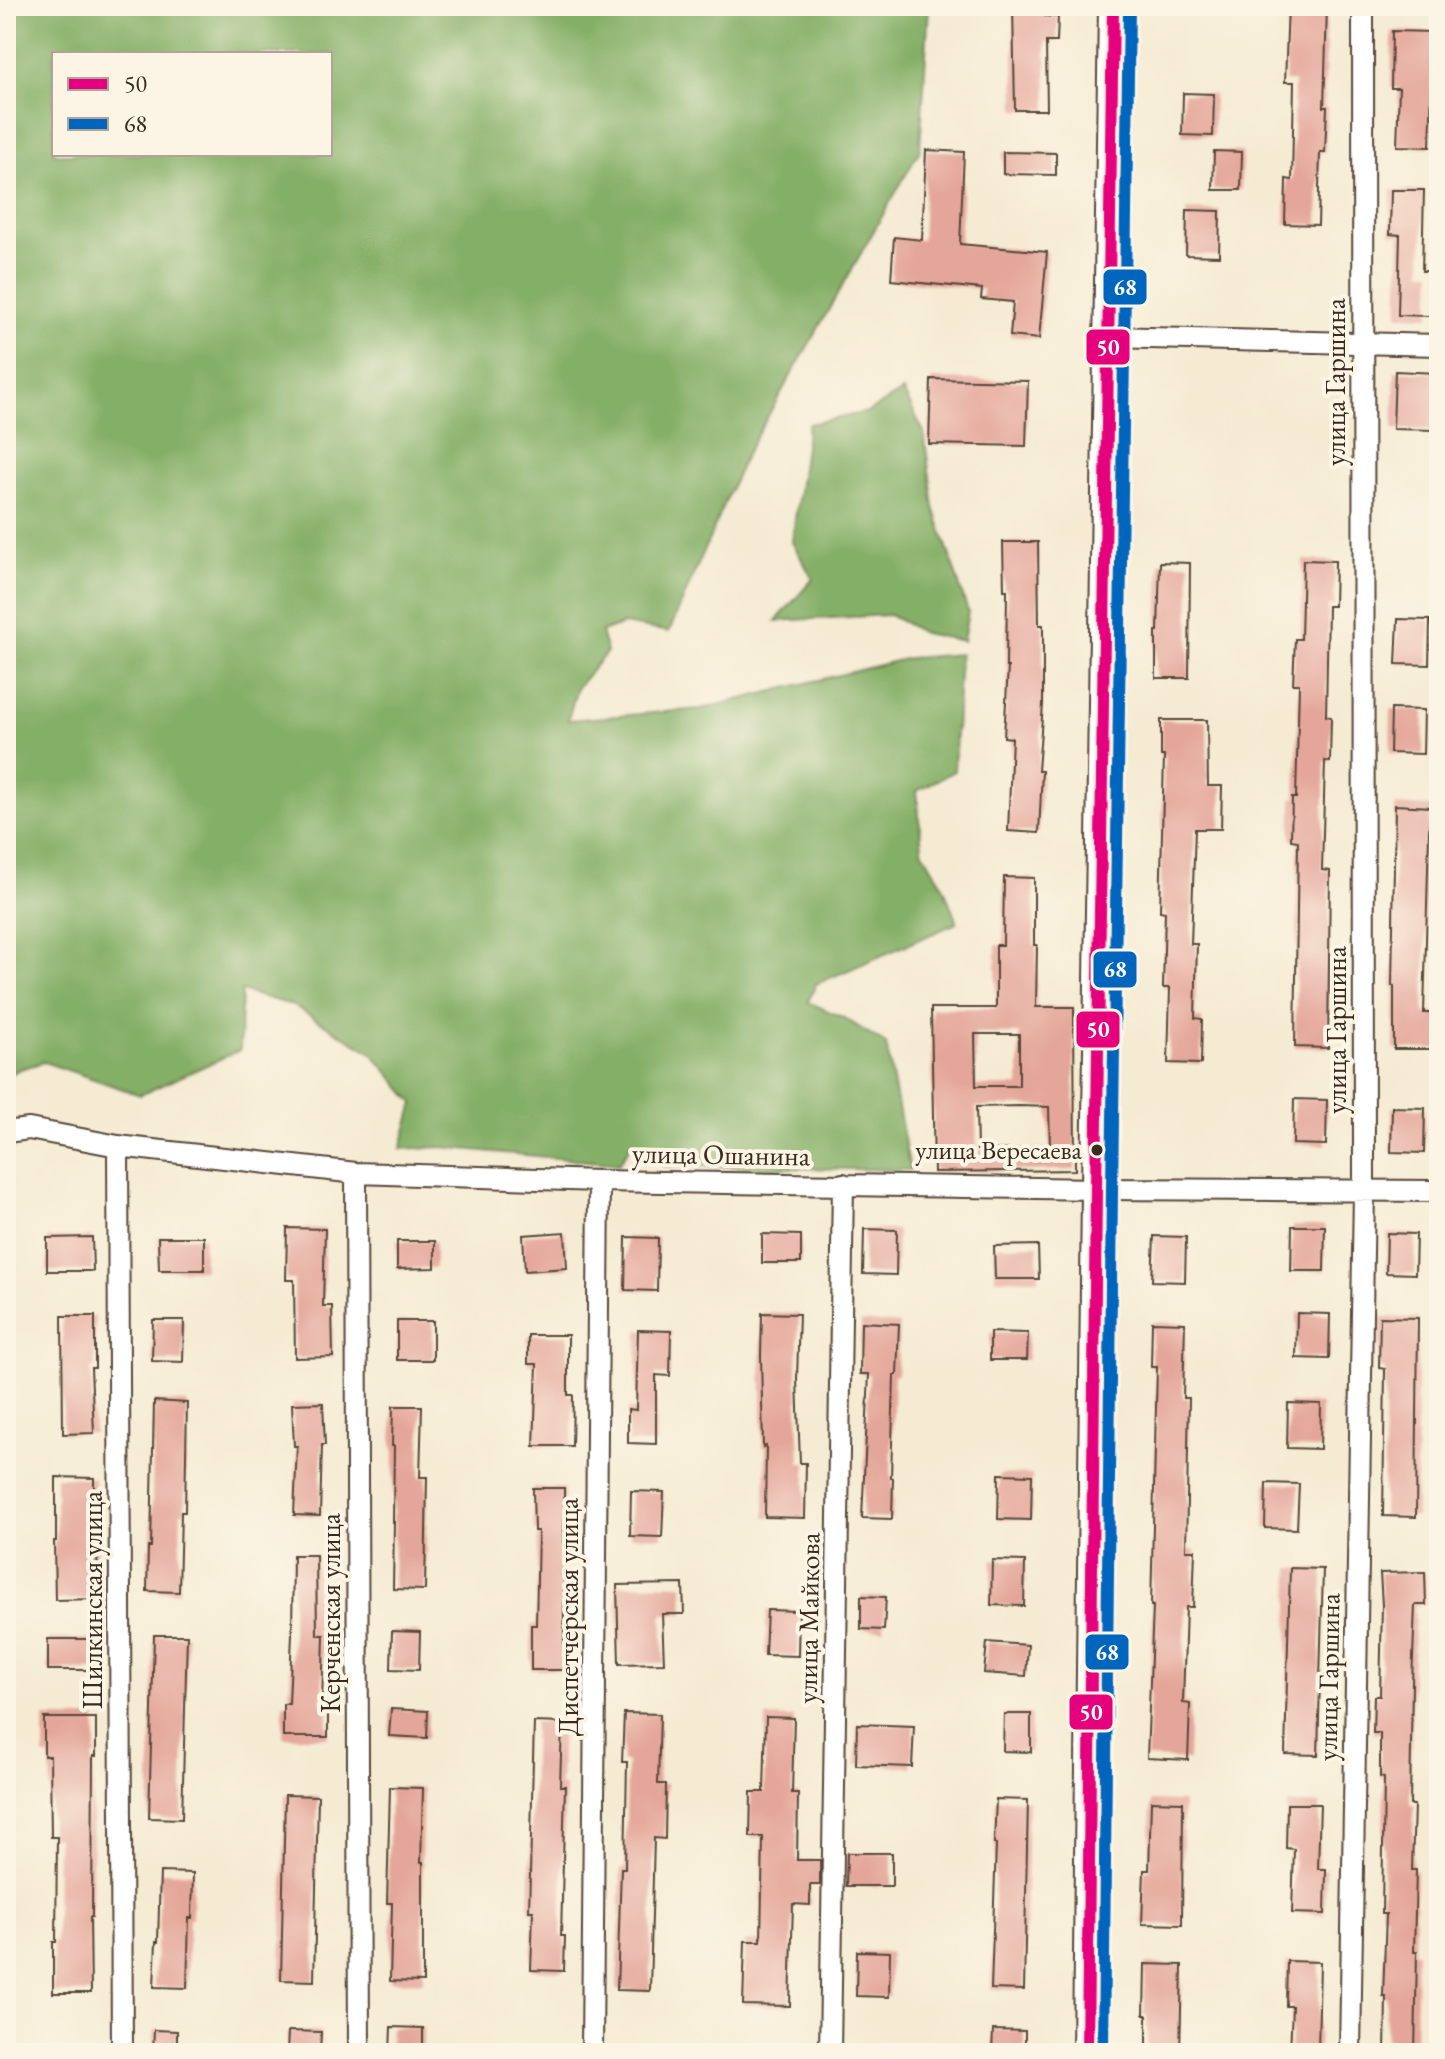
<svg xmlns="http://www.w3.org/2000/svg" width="1445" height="2059" viewBox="0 0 1445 2059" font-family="'EB Garamond',serif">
  <rect width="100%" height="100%" fill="#fcf5e5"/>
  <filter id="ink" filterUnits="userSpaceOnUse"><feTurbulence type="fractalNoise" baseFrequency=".0125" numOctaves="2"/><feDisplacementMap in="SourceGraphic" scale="16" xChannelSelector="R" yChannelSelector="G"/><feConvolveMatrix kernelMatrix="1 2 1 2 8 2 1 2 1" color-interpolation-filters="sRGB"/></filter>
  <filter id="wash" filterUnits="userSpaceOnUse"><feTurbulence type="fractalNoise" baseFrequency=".006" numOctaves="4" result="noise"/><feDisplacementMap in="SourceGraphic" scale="32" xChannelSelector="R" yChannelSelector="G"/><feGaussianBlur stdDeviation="1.8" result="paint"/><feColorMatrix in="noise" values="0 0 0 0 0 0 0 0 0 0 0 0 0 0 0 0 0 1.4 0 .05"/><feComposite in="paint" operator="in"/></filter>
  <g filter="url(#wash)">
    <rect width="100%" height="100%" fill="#f5ebd3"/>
    <path fill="#84af66" stroke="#606c42" stroke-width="2" fill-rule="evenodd" d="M6,6H929L920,150L745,456L669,632L624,624L601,632L607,652L577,687L568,720L701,709L908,658L960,654L954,771L917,791L922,850L944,888L957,923L816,984L808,1002L844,1018L886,1044L910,1170L664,1166L632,1143L619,1164L442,1147L401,1149L414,1103L372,1053L292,1005L241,991L240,1050L140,1095L44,1062L20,1069L6,1077ZM54,54H330V154H54Z
      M903,391L924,432L934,507L968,612L963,641L923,633L890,615L776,621L813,579L792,542L808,424L868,412Z"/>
    <g id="blocks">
      <path fill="#e4a69a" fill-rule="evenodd" d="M1013,6H1045V16L1058,17L1057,42H1046L1047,110H1015Z
        M1288,6H1327L1324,107H1327L1325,152H1320L1318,225L1285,224L1286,179L1292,180L1294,82H1285Z
        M1392,31L1434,32L1430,147L1397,146L1399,88H1391Z
        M1183,93L1214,94L1213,136L1182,135Z
        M926,150L964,152L960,244L1047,252L1039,339L1010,336L1013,302L981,299L982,289L891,280L894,237L922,240Z
        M1214,151L1242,152L1241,190H1213Z
        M1003,152L1056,153V175L1003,174Z
        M1391,190H1424L1422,271H1432L1430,316L1398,315L1400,235L1390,234Z
        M1187,210L1220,211L1219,256L1186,255Z
        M1395,371L1436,373L1435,430L1393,429Z
        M931,379L1028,381L1026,446L929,444Z
        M1003,542H1038L1039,625H1043V704L1038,771H1042L1039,833L1008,831L1012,738L1004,737L1008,667H1006L1007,590H1004Z
        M1303,560L1335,561L1334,606H1328L1326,716L1331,717L1330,762L1325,761L1322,870L1330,871L1328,1048L1295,1047L1298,841L1291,840L1292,798H1296L1299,684H1293L1295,639H1301Z
        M1160,562L1190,563L1189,678H1156V631H1158Z
        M1398,619L1430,620L1429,665L1396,664Z
        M1391,709L1424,710L1423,754L1390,753Z
        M1161,720H1207L1208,786H1222L1221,829H1195L1191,944H1197L1195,1018L1202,1019L1201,1064L1168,1063L1170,988H1163L1165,912L1160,911L1164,756H1161Z
        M1395,805L1431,807L1429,833L1424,1013H1439V1049H1394V986H1392Z
        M1004,877L1034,878V945H1037L1036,1007H1074L1075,1170L934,1172L931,1008H996V945H1003ZM975,1034H1019V1086H976ZM1020,1106L1049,1107L1050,1149L977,1150L976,1107Z
        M1294,1099L1327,1100L1326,1145L1293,1144Z
        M1392,1107L1425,1108L1424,1153L1391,1152Z
        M1292,1226H1325L1324,1271H1291Z
        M287,1228L325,1229L323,1306H332L333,1357L295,1358L294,1280H286Z
        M864,1229L897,1230L896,1275L863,1274Z
        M565,1232L567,1268L525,1271L523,1235Z
        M1387,1233L1416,1234L1415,1274L1386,1273Z
        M762,1234L801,1235V1263H762Z
        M1154,1236L1186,1237L1185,1282L1152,1281Z
        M92,1237L93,1271H47V1238Z
        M158,1237H204V1270H159Z
        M626,1237L658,1238L657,1291L625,1290Z
        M397,1241H435V1268L397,1269Z
        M1038,1245L1039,1279H995L994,1246Z
        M762,1313L799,1314L797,1379L800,1463H806L805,1518L765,1517L766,1446L763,1447L761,1355Z
        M1297,1313L1330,1314L1329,1359L1296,1358Z
        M62,1316H95V1368H91L94,1433L63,1434Z
        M1380,1317L1418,1318L1416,1517L1383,1516L1385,1369L1379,1368Z
        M153,1320H184L183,1362L152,1361Z
        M397,1321H433V1360H397Z
        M861,1322L899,1324L897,1375H894L891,1478H893L892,1519L862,1518L869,1374H860Z
        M1152,1322L1185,1323L1183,1398H1189L1186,1550H1195L1193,1607H1186L1183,1703L1190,1704L1188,1760L1147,1758L1153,1606H1151L1157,1367H1151Z
        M638,1330L671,1331L670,1376L656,1375V1444L628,1443V1409L636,1410Z
        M990,1332L1028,1333L1027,1360H990Z
        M528,1335H568V1395H573L572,1446H534L537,1364H528Z
        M154,1401L187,1403L185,1512H181L179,1592L147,1591L148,1547H151Z
        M323,1403L325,1445H322L320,1516L294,1515L297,1446H294L292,1404Z
        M1288,1403L1321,1404L1320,1449L1287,1448Z
        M393,1406H422L420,1477H427L425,1590L393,1589L394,1522H393L394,1446H392Z
        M999,1474L1032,1475L1031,1520L998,1519Z
        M56,1477L94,1478V1540H97L98,1599L55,1600L54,1541H56Z
        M1266,1483L1299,1484L1297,1529L1265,1528Z
        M533,1488H564V1670H531V1625H536L538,1531H534Z
        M631,1491L664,1492L662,1537L630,1536Z
        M293,1555H316L317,1635H324L322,1704H328V1737H283V1704H289L292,1634Z
        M992,1560L1025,1561L1024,1606L991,1605Z
        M1290,1568L1323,1569L1318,1755L1285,1754Z
        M1425,1572L1426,1605H1415L1412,1683L1410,1805H1414L1412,1870H1416L1414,1952H1417L1415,2053H1385L1386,1996H1383L1386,1914H1382L1384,1778L1380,1777V1733H1373L1374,1696H1380L1382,1605L1380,1573Z
        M683,1584L684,1614H662L664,1663L619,1664L617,1585Z
        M861,1596L886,1597L884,1630L861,1629Z
        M767,1610L799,1611L798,1656L765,1655Z
        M392,1631L420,1632L419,1670L391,1669Z
        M154,1635H187L182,1819L149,1818Z
        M48,1639H96V1670H48Z
        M987,1642L1028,1645L1026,1676L984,1673Z
        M391,1709L428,1711L427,1738L389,1736Z
        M624,1713L660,1714L658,1784H666L665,1839L654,1838L650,1991L617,1990L621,1868H625L627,1762H622Z
        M1004,1714H1031V1752L1003,1751Z
        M766,1717L794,1718L792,1793H798L797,1860H820V1885H810V1905L793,1904L790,2006L743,2005L745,1941H761L763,1837H750L751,1792H764Z
        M44,1718H96V1756H93L92,1917H90L91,1993H53V1942H56L57,1837H51L50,1756H44Z
        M534,1722L562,1723L560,1786H565L561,1936H565L564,1971L531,1970L533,1911H529Z
        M857,1724L914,1726L912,1767L856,1765Z
        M390,1787L423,1788L421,1862H423V1982L390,1981L392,1903H387Z
        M285,1795L318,1796L314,1981L281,1980Z
        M996,1799L1028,1800L1024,1990L991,1989L996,1844H994Z
        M1151,1801L1183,1802L1182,1925L1142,1924L1144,1870H1149Z
        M1287,1804H1320L1318,1869H1326L1325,1914L1292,1913L1294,1849L1286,1848Z
        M847,1853H892V1886H846Z
        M160,1872L193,1873L192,1918H189L187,1988L154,1987L156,1942H158Z
        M857,1951L890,1952L889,1997L856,1996Z
        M1287,1961L1320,1962L1318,2053H1290L1292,2006H1286Z
        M1145,1964L1182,1965L1180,2053H1147V2015H1144Z
        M391,2027L423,2028V2053H390Z
        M154,2030L177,2031V2053H153Z
        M993,2030L1025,2031V2053H992Z
        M288,2031L321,2032L320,2053H287Z"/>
    </g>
  </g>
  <g filter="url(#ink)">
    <use href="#blocks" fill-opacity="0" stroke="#574739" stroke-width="2"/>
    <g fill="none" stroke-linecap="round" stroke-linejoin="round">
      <g stroke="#574739" stroke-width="24">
        <path id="street" d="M1109,337L1439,345
          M6,1132L29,1129L118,1146L356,1173L599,1181L1096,1189L1439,1191
          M118,1146L122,2053
          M356,1173L359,2053
          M592,2053L599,1181
          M830,2053L843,1184
          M1350,2053L1364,1191L1363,6"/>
      </g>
      <g stroke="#574739" stroke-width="32">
        <path id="secondary" d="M1087,2053L1096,1189L1113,6"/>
      </g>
      <use href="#street" stroke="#fff" stroke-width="20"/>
      <use href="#secondary" stroke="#fff" stroke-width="28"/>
      <g stroke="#fcf5e5" stroke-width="18">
        <path id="bus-1" d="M1087,2053L1096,1189L1113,6"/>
      </g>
      <g stroke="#fcf5e5" stroke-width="18">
        <path id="bus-2" d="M1103,2053L1112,1189L1129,6"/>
      </g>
      <use href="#bus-1" stroke="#e5007d" stroke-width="12"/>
      <use href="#bus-2" stroke="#0065bd" stroke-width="12"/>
    </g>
  </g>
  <circle fill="#3b2a1e" stroke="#fcf5e5" stroke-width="3" cx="1097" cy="1150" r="7"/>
  <g text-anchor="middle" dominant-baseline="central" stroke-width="8" stroke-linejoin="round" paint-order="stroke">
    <g font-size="26" fill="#3b2a1e" stroke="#fcf5e5" text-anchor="end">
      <text x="1082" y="1150">улица Вересаева</text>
    </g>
    <g font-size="28" fill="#3b2a1e" stroke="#fcf5e5">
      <text transform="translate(1335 382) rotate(-90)">улица Гаршина</text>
      <text transform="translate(1336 1030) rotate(-90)">улица Гаршина</text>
      <text transform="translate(721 1154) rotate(1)">улица Ошанина</text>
      <text transform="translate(92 1600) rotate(-90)">Шилкинская улица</text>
      <text transform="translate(330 1613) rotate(-90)">Керченская улица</text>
      <text transform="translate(568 1617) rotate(-90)">Диспетчерская улица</text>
      <text transform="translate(808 1618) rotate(-89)">улица Майкова</text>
      <text transform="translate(1328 1677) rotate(-89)">улица Гаршина</text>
    </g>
  </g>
  <g stroke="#fcf5e5" stroke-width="3">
    <rect x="1102" y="268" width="46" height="38" rx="8" fill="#0065bd"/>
    <rect x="1085" y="328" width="46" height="38" rx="8" fill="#e5007d"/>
    <rect x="1092" y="950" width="46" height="39" rx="8" fill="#0065bd"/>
    <rect x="1075" y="1010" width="46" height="39" rx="8" fill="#e5007d"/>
    <rect x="1084" y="1633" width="46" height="38" rx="8" fill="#0065bd"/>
    <rect x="1068" y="1693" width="46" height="38" rx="8" fill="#e5007d"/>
  </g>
  <g font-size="22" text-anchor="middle" font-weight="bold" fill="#fff">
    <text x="1125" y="295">68</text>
    <text x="1108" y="355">50</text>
    <text x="1115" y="977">68</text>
    <text x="1098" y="1037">50</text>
    <text x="1107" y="1660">68</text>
    <text x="1091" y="1720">50</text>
  </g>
  <rect width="1445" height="2059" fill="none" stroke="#fcf5e5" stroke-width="32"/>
  <rect x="52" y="52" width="280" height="104" fill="#fcf5e5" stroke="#afa495" stroke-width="2"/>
  <rect x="68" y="78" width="40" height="12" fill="#e5007d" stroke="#afa495" stroke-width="2"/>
  <text x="124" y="92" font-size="24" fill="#3b2a1e">50</text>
  <rect x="68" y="118" width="40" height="12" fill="#0065bd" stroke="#afa495" stroke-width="2"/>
  <text x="124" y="132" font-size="24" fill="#3b2a1e">68</text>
</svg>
